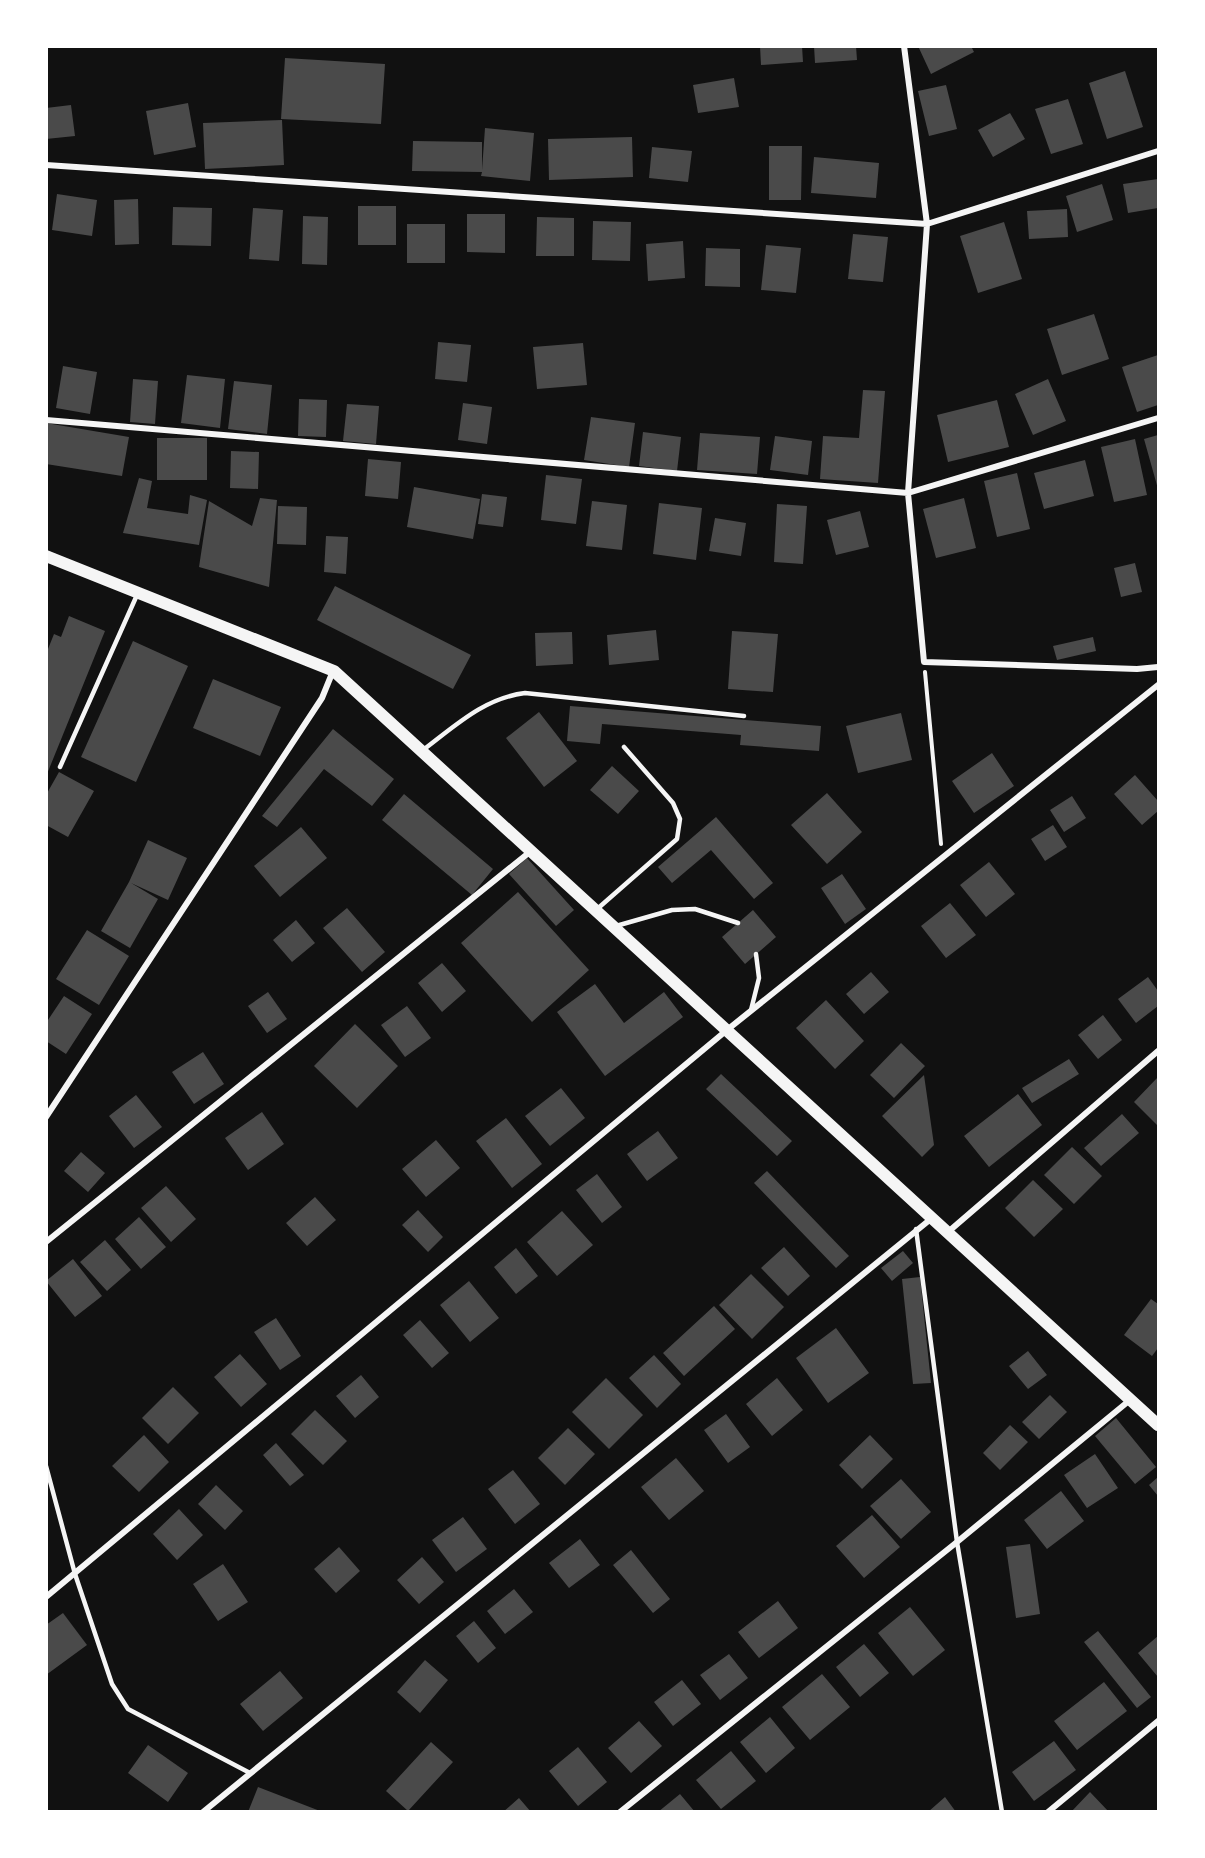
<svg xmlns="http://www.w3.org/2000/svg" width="1205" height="1858" viewBox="0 0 1205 1858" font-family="'Source Sans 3',sans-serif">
  <rect width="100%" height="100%" fill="#111"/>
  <path fill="#4a4a4a" d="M760,46H802L803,62L761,65Z
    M814,46H856L857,60L815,63Z
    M918,46H971L974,52L931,74Z
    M285,58L385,64L381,124L281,119Z
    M1125,71L1143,127L1107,139L1089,83Z
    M734,78L739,107L698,113L693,85Z
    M946,85L957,129L929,136L918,91Z
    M1068,99L1083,144L1051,154L1035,109Z
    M188,103L196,147L154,155L146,111Z
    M71,105L75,136L46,139V108Z
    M1010,113L1025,139L993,157L978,130Z
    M282,120L284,165L205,169L203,123Z
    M485,128L534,133L530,181L481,176L482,172L412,171L413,141L482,142V170Z
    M632,137L633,177L549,180L548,139Z
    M769,146H802L801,200H769Z
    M652,147L692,151L688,182L649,178Z
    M814,157L879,163L876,198L811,193Z
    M1158,179V208L1128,213L1123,184Z
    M1102,184L1113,220L1077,232L1066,196Z
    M57,194L97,200L92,236L52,230Z
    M138,199L139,244L115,245L114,200Z
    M358,206H396V245H358Z
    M173,207L212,208L211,246L172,245Z
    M253,208L283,210L279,261L249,259Z
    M1067,209L1068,237L1029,239L1027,211Z
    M467,214H505V253L467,252Z
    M303,216L328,217L327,265L302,264Z
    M537,217L574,218V256H536Z
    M593,221L631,222L630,261L592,260Z
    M1004,222L1022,279L978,293L960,236Z
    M407,224H445V263H407Z
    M853,234L888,237L883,282L848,279Z
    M683,241L685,278L648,281L646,244Z
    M766,245L801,248L796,293L761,290Z
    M706,248L740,249V287L705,286Z
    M1094,314L1109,359L1062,375L1047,329Z
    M438,342L471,345L467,382L435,379Z
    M583,343L587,385L537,389L533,347Z
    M1158,355V405L1137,412L1122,367Z
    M63,366L97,372L90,414L56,408Z
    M187,375L225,379L220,428L181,423Z
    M133,379L158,381L155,424L130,422Z
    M1048,379L1066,421L1033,435L1015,394Z
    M234,381L272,385L267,434L228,429Z
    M863,390L885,391L878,483L820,479L823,436L859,438Z
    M299,399L327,400L326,437L298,436Z
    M997,400L1009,447L948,462L937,415Z
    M463,403L492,407L487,444L458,440Z
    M347,404L379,406L376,444L343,441Z
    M591,417L635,423L629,467L584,460Z
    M46,423L129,437L122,476L46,464Z
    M643,432L681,437L677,471L639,466Z
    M700,433L760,437L757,474L697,470Z
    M1158,435V489L1144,439Z
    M775,436L812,441L808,475L770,470Z
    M157,438H207V480H157Z
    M1135,439L1147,495L1114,502L1101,447Z
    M231,451L259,452L258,489L230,488Z
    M368,459L401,462L398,499L365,496Z
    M1085,460L1094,496L1044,509L1034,473Z
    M1017,473L1030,529L997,537L984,481Z
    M546,475L582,479L576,524L541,520Z
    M139,478L152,481L147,508L188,514L190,495L207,500L199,545L123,533Z
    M414,487L480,499L473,539L407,527Z
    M482,494L507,497L503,527L478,524Z
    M260,498L277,500L269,587L199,567L209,501L252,526Z
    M964,498L976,548L936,558L923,509Z
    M592,501L627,505L622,550L586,546Z
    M659,503L702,508L696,560L653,554Z
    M777,504L807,506L803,564L774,562Z
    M278,506L307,507L306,545L277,544Z
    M860,511L869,547L836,555L827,520Z
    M715,518L746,523L741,556L709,551Z
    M326,536L348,537L346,574L324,572Z
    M1135,563L1142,592L1121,597L1114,568Z
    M335,586L471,655L453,689L317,620Z
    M69,616L105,631L47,774L46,654L54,634L61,637Z
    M656,630L659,660L609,665L607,635Z
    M732,631L778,634L773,692L728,689Z
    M572,632L573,664L536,666L535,633Z
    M1093,637L1096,651L1057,660L1053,646Z
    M133,641L188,666L136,782L81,757Z
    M213,679L281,707L260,756L193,728Z
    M570,706L821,726L819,751L740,745L741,735L602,724L600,744L567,741Z
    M539,712L577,761L544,787L506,738Z
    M901,713L912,760L858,773L846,726Z
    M333,729L394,779L372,806L324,769L277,827L262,816Z
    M992,753L1014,786L974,813L952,781Z
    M612,766L639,791L618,814L590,790Z
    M59,772L94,791L68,837L46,825V795Z
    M1135,775L1158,801V811L1142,825L1114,794Z
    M827,793L862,832L827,864L791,825Z
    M404,794L493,869L472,895L382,820Z
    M1072,796L1086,818L1064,832L1050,810Z
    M716,817L773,883L754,899L711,850L672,883L658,867Z
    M1053,825L1067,847L1045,861L1031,839Z
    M301,827L327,858L280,897L254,866Z
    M148,840L187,858L168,900L131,883L158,899L130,948L101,931L129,882Z
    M527,858L574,910L556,926L509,874Z
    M989,862L1015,894L986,917L960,885Z
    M842,874L866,909L845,924L821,888Z
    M518,892L589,970L532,1022L461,943Z
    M950,903L976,935L946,958L921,926Z
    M347,908L385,952L362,972L323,928Z
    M753,910L776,937L745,964L722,937Z
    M296,920L315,943L292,962L273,940Z
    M87,930L129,956L99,1005L56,979Z
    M442,963L466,991L442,1012L418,983Z
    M871,972L889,992L864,1014L846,994Z
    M1148,977L1158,991V1006L1136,1023L1118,999Z
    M595,984L624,1023L664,992L683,1017L605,1076L557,1012Z
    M268,992L287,1019L267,1033L248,1006Z
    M64,996L92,1014L66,1054L46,1041V1023Z
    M826,1000L864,1041L835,1069L796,1028Z
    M407,1006L431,1038L405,1057L381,1025Z
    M1103,1015L1122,1040L1098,1059L1078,1035Z
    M355,1024L398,1066L357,1108L314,1066Z
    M901,1043L925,1066L894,1098L870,1075Z
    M203,1052L224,1084L194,1104L172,1072Z
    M1069,1059L1079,1074L1032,1103L1022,1088Z
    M721,1074L792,1141L777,1156L706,1089Z
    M924,1075L934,1145L922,1157L882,1116Z
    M1158,1077V1126L1134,1102Z
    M561,1088L585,1118L550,1146L525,1116Z
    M1018,1094L1042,1125L989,1167L964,1136Z
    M136,1095L162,1127L134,1148L109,1116Z
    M262,1112L284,1144L248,1170L225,1138Z
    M1122,1114L1139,1133L1101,1166L1084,1148Z
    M506,1118L542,1164L512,1188L476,1141Z
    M658,1131L678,1158L647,1181L627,1154Z
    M436,1140L460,1168L426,1197L402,1169Z
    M1072,1147L1102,1176L1074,1204L1044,1175Z
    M81,1152L105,1173L88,1192L64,1171Z
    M767,1171L849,1256L836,1268L754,1183Z
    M597,1174L622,1207L602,1223L576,1190Z
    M1033,1180L1063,1209L1034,1237L1005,1208Z
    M166,1186L196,1219L171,1242L141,1208Z
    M315,1197L336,1220L307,1246L286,1223Z
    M418,1210L443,1237L428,1252L402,1225Z
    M562,1211L593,1245L557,1276L527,1242Z
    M139,1217L166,1247L141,1269L115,1239Z
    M105,1240L131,1270L107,1291L80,1262Z
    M784,1247L810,1276L788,1296L761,1268Z
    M516,1248L538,1276L516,1294L494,1267Z
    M903,1251L913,1263L892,1281L881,1268Z
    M73,1259L102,1296L75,1317L46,1281Z
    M751,1274L784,1307L752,1339L719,1305Z
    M920,1277L931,1383L913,1384L902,1279Z
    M469,1281L499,1318L470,1342L440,1305Z
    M1151,1299L1158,1304V1348L1152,1356L1124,1335Z
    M714,1306L735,1329L684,1376L663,1353Z
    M276,1318L301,1356L280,1370L254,1332Z
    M420,1320L449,1353L432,1368L403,1335Z
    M836,1328L869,1373L828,1403L796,1358Z
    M1028,1351L1047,1375L1028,1389L1009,1366Z
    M240,1354L267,1384L241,1407L214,1377Z
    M654,1355L681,1384L657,1408L629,1378Z
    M361,1375L379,1397L355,1418L336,1396Z
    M606,1378L643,1415L609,1449L572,1412Z
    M777,1378L803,1410L772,1436L746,1404Z
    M173,1387L199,1413L168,1444L142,1418Z
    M1050,1395L1067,1412L1039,1439L1022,1422Z
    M315,1410L347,1441L323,1465L291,1434Z
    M726,1414L750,1447L728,1463L704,1430Z
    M1116,1418L1156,1467L1135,1484L1095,1436Z
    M1010,1425L1028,1442L1000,1470L983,1453Z
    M568,1428L595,1454L565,1485L538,1458Z
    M144,1435L169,1462L139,1492L112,1466Z
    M870,1435L893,1459L862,1489L839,1465Z
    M276,1443L304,1475L290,1486L263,1455Z
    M1095,1454L1118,1488L1087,1508L1064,1475Z
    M676,1458L704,1491L669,1520L641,1487Z
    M513,1470L540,1504L515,1524L488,1489Z
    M1158,1477V1496L1149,1485Z
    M901,1479L931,1512L901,1539L870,1506Z
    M216,1485L243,1511L225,1530L198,1504Z
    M1061,1491L1084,1521L1047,1549L1024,1520Z
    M179,1509L203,1535L177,1560L153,1534Z
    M872,1515L900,1547L864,1578L836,1546Z
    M463,1517L487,1549L456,1572L432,1540Z
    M580,1539L600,1565L569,1588L549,1563Z
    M1030,1544L1040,1614L1016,1618L1006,1547Z
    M339,1547L360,1571L336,1593L314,1569Z
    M631,1550L670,1599L653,1613L613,1565Z
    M422,1557L444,1582L419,1604L397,1580Z
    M223,1564L248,1602L218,1621L193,1584Z
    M514,1589L533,1612L505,1634L487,1611Z
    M778,1601L798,1628L759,1658L738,1632Z
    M910,1607L945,1650L913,1676L878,1633Z
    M63,1613L87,1645L46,1675V1625Z
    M474,1621L496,1648L478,1663L456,1636Z
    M1098,1631L1151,1697L1137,1708L1084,1642Z
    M1158,1636V1677L1138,1653Z
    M864,1644L889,1673L860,1697L836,1667Z
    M729,1654L748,1678L720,1700L700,1675Z
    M425,1660L448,1680L420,1713L397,1692Z
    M280,1671L303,1698L263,1731L240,1704Z
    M822,1674L850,1707L810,1740L782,1707Z
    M682,1680L701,1704L673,1726L654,1702Z
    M1104,1682L1127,1711L1077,1750L1054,1721Z
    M770,1717L795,1748L766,1773L740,1742Z
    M639,1721L662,1746L631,1773L608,1748Z
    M1054,1741L1076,1770L1034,1801L1012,1772Z
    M431,1742L453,1762L408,1811L386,1791Z
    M148,1745L188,1773L168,1802L128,1773Z
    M578,1747L607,1782L578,1806L549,1771Z
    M731,1751L756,1781L721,1809L696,1780Z
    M258,1787L320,1811V1812H248Z
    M1090,1792L1109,1812H1071Z
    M680,1794L695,1812H658Z
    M945,1797L956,1812H928Z
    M519,1798L531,1812H503Z"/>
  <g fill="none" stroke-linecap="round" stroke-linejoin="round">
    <path stroke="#f5f5f5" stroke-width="4" d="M925,672L941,844"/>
    <path stroke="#f5f5f5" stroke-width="4.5" d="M423,750C455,726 484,698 525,693L744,716
      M60,767L137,595
      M596,910L677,839L680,819L673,803L624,747
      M616,926L672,910L695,909L738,923
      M751,1010L759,978L756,954
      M916,1229L957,1542L1002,1812
      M46,1466L75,1574L112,1684L128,1709L250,1773"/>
    <path stroke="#f5f5f5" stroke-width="6" d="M904,46L927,224L908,493L924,662L1137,669L1158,667
      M46,165L927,224L1158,151
      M46,420L908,493L1158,418
      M46,1117L322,698L333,671
      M948,1232L1158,1051
      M46,1242L531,851
      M46,1597L727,1030L1158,685
      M203,1812L932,1218
      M620,1812L957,1542L1130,1400
      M1048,1812L1158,1721"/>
    <path stroke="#f5f5f5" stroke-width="12" d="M46,556L334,671L1158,1425"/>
  </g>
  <rect width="1205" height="1858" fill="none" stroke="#ffffff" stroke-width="96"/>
</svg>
